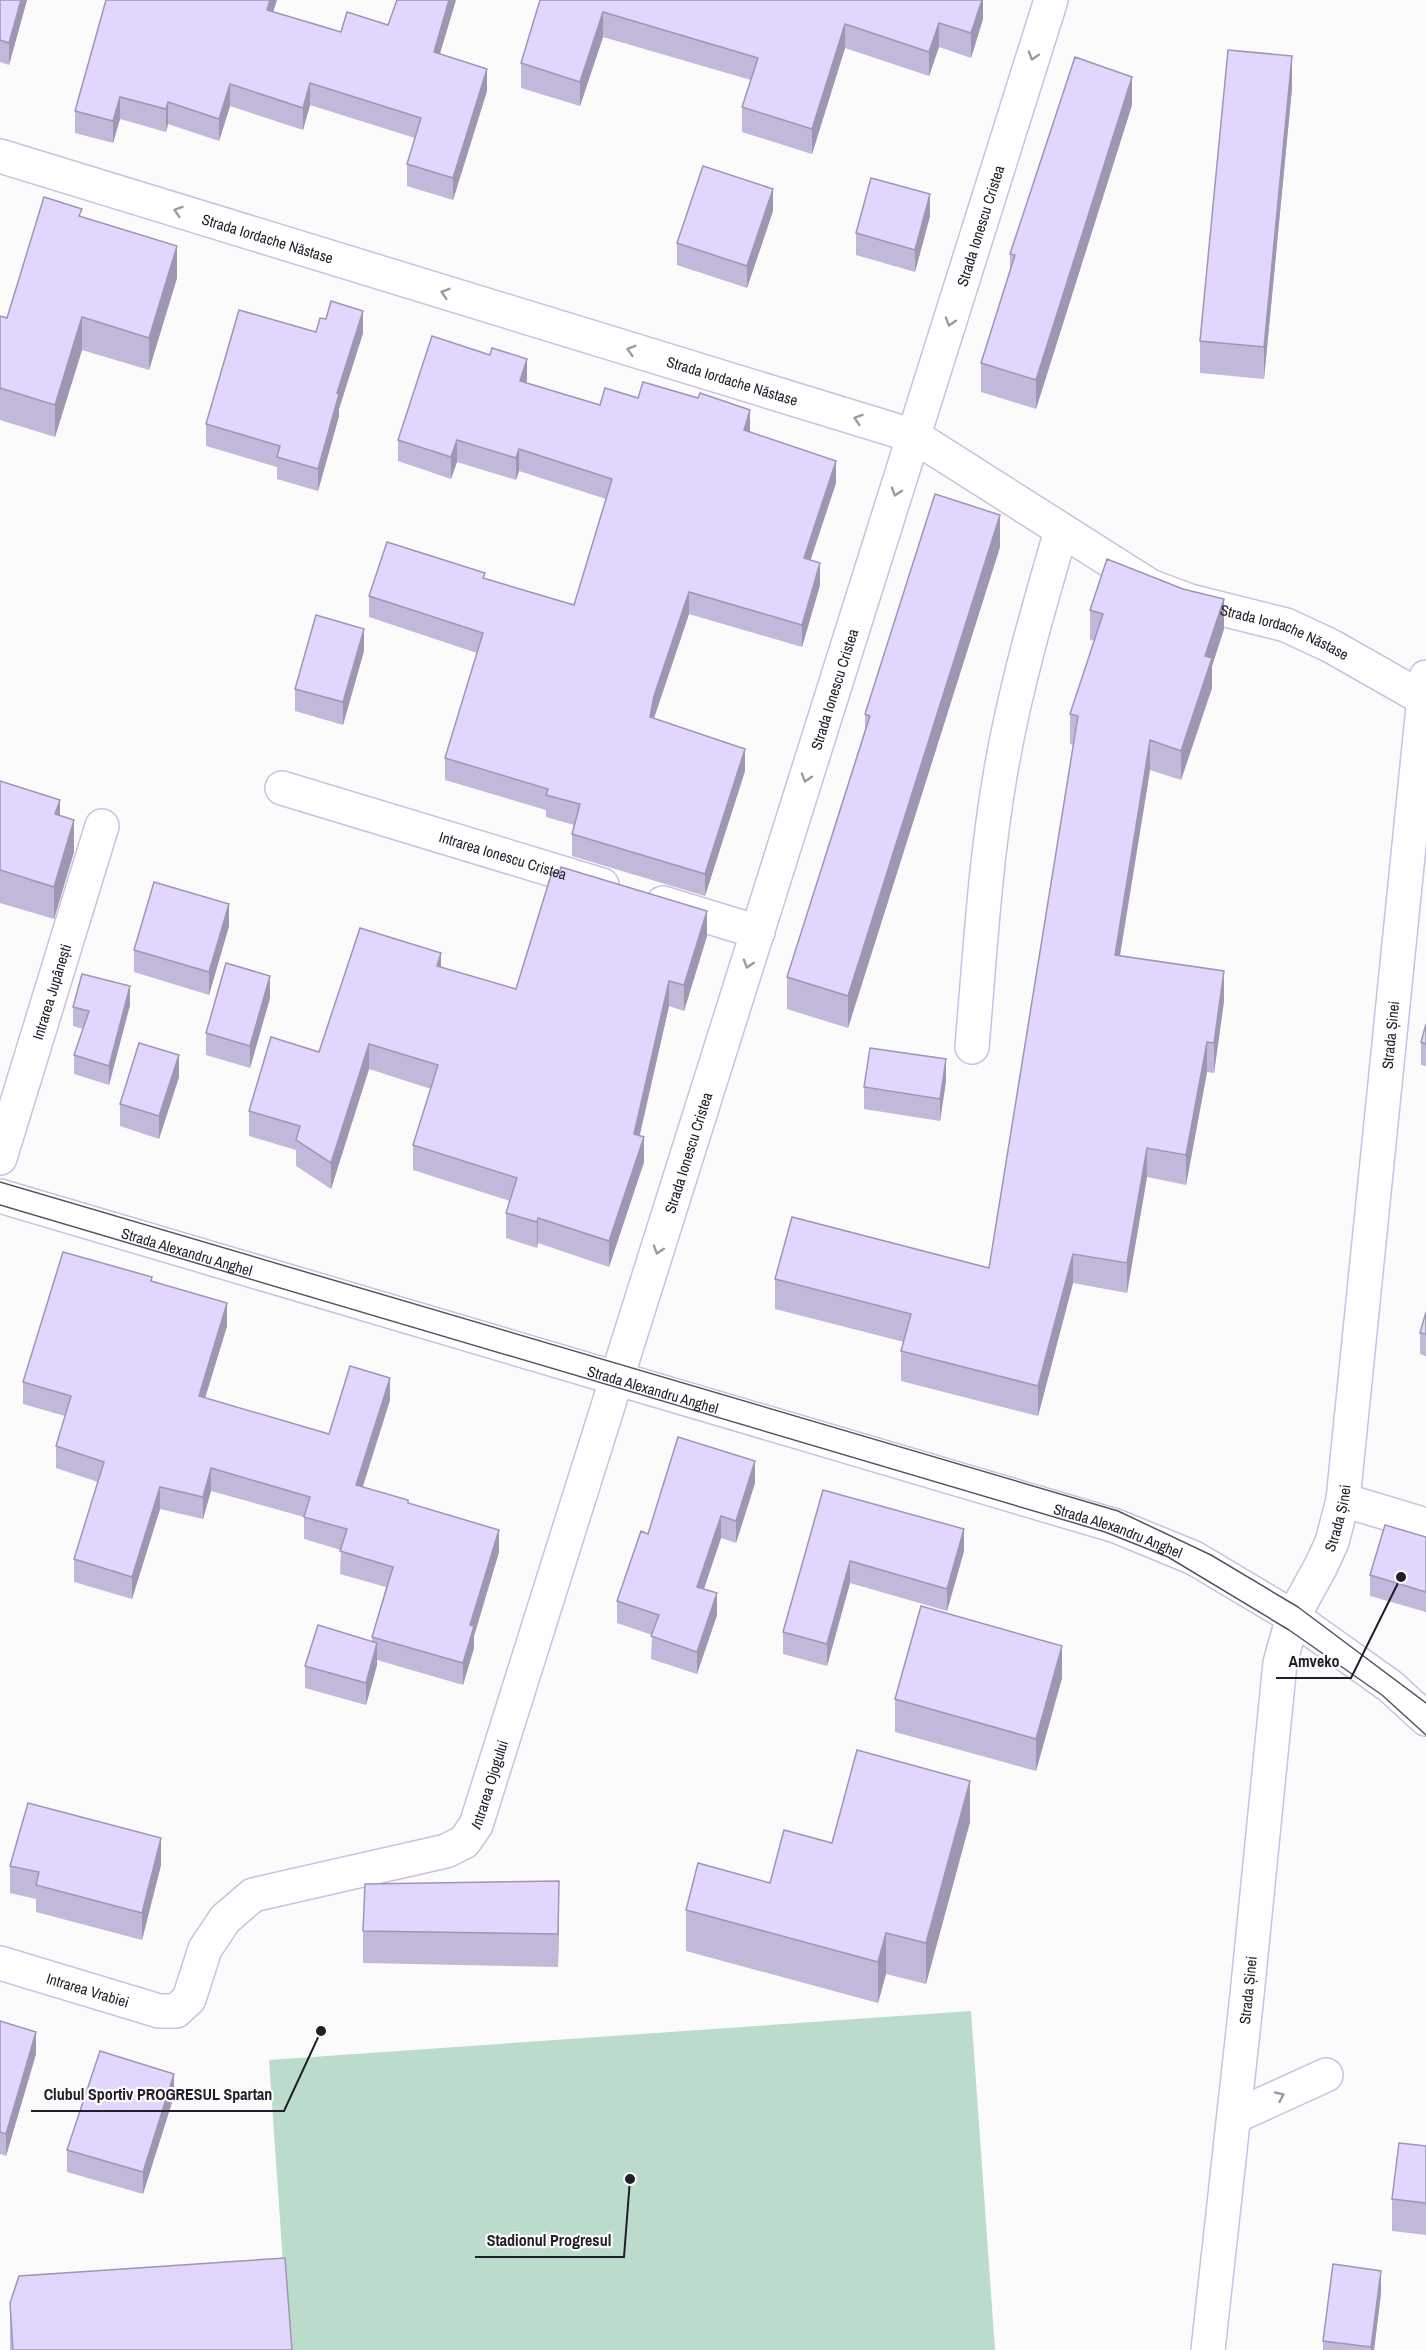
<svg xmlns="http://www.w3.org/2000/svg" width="1426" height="2350" viewBox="0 0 1426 2350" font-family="'Archivo Narrow',sans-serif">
  <rect width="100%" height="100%" fill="#fbfbfb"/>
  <path fill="#bcdccb" d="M971,2011L995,2350H289L269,2060Z"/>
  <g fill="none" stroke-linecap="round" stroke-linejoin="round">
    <g stroke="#cbc0e1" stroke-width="36">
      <g id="minor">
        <path id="s1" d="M0,156L914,436L1150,586L1190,601L1286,625L1331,646L1426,700"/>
        <path id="s2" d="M282,788L602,885"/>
        <path d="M663,903L758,932"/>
        <path d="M972,1047C980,954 985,861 1001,770C1015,689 1038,610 1061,531"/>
        <path id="s3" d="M0,1158L102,826"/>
        <path d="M1343,1500L1426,1525"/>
        <path id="s4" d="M0,1963L159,2011H176L189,1999L205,1949L225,1919L253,1895L446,1851L464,1842L476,1825L1051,0"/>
        <path d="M1234,2117L1326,2075"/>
        <path id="s5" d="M1208,2350L1247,1995L1280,1663L1293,1617L1321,1566L1332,1542L1343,1500L1426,677"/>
      </g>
    </g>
    <g stroke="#cbc0e1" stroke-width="36">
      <g id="major">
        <path id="s6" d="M0,1196L1116,1526L1194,1558L1293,1617L1390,1686L1426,1719"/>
      </g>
    </g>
    <use href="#minor" stroke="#fff" stroke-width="33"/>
    <use href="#major" stroke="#fff" stroke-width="33"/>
    <path stroke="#56535c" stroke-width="1.5" d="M0,1182L1118,1511L1211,1555L1298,1607L1426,1703
      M0,1205L1105,1532L1168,1557L1289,1630L1382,1695L1426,1735"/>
  </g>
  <path fill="#c2b8da" d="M0,0H27L9,65L0,62Z
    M540,0H983V19L971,58L939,47L929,76L845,48L812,154L742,132V107L751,80L603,37L580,106L521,88V63Z
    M274,12L341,32L440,54L487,91L453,200L407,186V164L415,138L310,105L303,130L230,106L219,141L168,124L166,132L120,119L113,143L75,133V111Z
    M1292,88L1264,379L1200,373V341Z
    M1132,105L1036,409L981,392V363L1010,271V254Z
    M773,211L747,288L677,265V243Z
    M930,216L915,272L856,255V233Z
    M82,217L177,278L149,370L82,350L55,437L0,420V316L7,318Z
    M316,332L363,333L339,409V416L318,491L277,479V467L206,446V424Z
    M527,381L526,383L600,405L750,432L836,483L810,560L820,585L802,647L689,614L654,718L745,771L705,896L572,856V834L574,825L546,817V810L445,780V758L477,653L369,617V596L485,578L574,605L606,499L519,471L516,480L457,462L451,479L398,461V440Z
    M1000,547L848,1028L787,1009V977L865,729V714Z
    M1090,610L1224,629L1212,666V688L1181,780L1150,770L1120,956L1224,1001L1214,1073L1207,1072L1186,1185L1147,1177L1127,1293L1073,1283L1038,1416L901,1381V1351L904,1342L775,1309V1279L989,1268L1073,745L1070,744V714L1094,641L1090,640Z
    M364,651L343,725L295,711V689Z
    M0,781L60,816L74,852L54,919L0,903Z
    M229,926L209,995L134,972V950Z
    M707,936L684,1011L669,1006L640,1135L644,1162L609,1267L538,1243L537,1248L506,1238V1213L510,1201L413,1170V1145L431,1089L369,1069L331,1189L296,1166V1150L249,1136V1111L441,967L516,989Z
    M270,998L250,1068L206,1055V1033Z
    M130,1005L109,1085L74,1074V1055L83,1029L73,1026V1007Z
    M1426,1024V1066L1421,1065V1042Z
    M179,1077L159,1139L120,1126V1104Z
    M946,1081L940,1121L864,1109V1087Z
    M152,1281L227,1326L205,1398L329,1434L390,1400L363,1487L408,1503L499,1552L474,1636V1648L463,1685L377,1660V1665L366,1705L305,1688V1666L372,1641V1637L386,1587L340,1574L341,1550L304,1539V1517L211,1491L203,1519L160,1509L132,1599L74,1582V1559L98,1482L56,1468V1446L65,1416L23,1404V1382Z
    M1426,1312V1356L1420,1354V1333Z
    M755,1483L736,1543L721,1538L704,1589L717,1615L697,1674L651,1659L652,1635L617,1623V1601L648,1534Z
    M823,1490L964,1551L947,1611L850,1583L827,1666L783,1654V1632Z
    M1426,1537V1612L1370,1596V1575Z
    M1062,1678L1036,1771L895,1732V1699Z
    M970,1822L926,1984L886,1974L878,2003L686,1951V1910L770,1883L832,1843Z
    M161,1865L142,1940L36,1912V1899L10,1893V1866Z
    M559,1914L558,1967L363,1963V1931Z
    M0,2021L36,2054L6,2156L0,2154Z
    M174,2096L143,2194L67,2172V2150Z
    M1426,2146V2235L1392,2231V2199Z
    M1381,2293L1374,2350H1323V2341Z
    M10,2303L292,2350H10Z"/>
  <path fill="#9e96b2" d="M21,0H27L9,65V43Z
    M270,0H277L267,32V10Z
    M449,0H456L434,74V52Z
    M982,0H983V19L971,58V33Z
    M603,12V37L580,106V82Z
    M939,23V47L929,76V52Z
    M845,24V48L812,154V129Z
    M1292,56V88L1264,379V347Z
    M487,69V91L453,200V178Z
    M1132,77V105L1036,409V380Z
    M310,83V105L303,130V108Z
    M230,84V106L219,141V119Z
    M120,97V119L113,143V121Z
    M168,102V124L166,132V109Z
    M773,189V211L747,288V266Z
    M930,194V216L915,272V250Z
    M177,246V278L149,370V338Z
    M363,311V333L339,409V416L318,491V469L337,393Z
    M82,317V350L55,437V405Z
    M527,359V381L520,403V381Z
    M750,410V432L744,452V430Z
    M457,440V462L451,479V457Z
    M519,449V471L516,480V458Z
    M836,461V483L804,580V558Z
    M1000,515V547L848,1028V996Z
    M820,563V585L802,647V625Z
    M689,592V614L654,718L650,717L654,696Z
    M1224,599V629L1212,666V688L1181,780V751L1205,656Z
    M364,629V651L343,725V702Z
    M1150,740V770L1115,985V955Z
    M745,749V771L705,896V874Z
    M60,800V833L55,814Z
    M74,820V852L54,919V887Z
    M229,904V926L209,995V972Z
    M707,911V936L684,1011V985Z
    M441,953V979L437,966Z
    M1224,971V1001L1214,1073V1043Z
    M270,976V998L250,1068V1046Z
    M669,981V1006L634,1159V1134Z
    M130,986V1005L109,1085V1066Z
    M1207,1042V1072L1186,1185V1155Z
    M369,1044V1069L331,1189V1163Z
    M179,1055V1077L159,1139V1116Z
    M946,1059V1081L940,1121V1099Z
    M644,1137V1162L609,1267V1241Z
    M1147,1148V1177L1127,1293V1263Z
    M538,1218V1243L537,1248V1222Z
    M1073,1254V1283L1038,1416V1386Z
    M227,1303V1326L199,1418V1396Z
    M390,1378V1400L356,1507V1485Z
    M755,1461V1483L736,1543V1521Z
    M211,1468V1491L203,1519V1497Z
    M160,1487V1509L132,1599V1577Z
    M721,1516V1538L697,1609V1587Z
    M964,1529V1551L947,1611V1589Z
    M499,1530V1552L474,1636V1648L463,1685V1663L470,1625Z
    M850,1561V1583L827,1666V1644Z
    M717,1593V1615L697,1674V1652Z
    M377,1643V1665L366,1705V1683Z
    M1062,1646V1678L1036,1771V1739Z
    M970,1781V1822L926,1984V1943Z
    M161,1838V1865L142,1940V1913Z
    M559,1881V1914L558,1967V1934Z
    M886,1933V1974L878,2003V1962Z
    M36,2032V2054L6,2156V2134Z
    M174,2074V2096L143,2194V2172Z
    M1381,2271V2293L1374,2350H1371Z"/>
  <path fill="#e2d6fe" stroke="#9e96b2" stroke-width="1.5" d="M0,0H21L9,43L0,40Z
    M106,0H270L267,10L341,32L347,12L388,25L397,0H449L434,52L487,69L453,178L407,164L421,118L310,83L303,108L230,84L219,119L168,102L166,109L120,97L113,121L75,111Z
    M540,0H982L971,33L939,23L929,52L845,24L812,129L742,107L758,58L603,12L580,82L521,63Z
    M1228,50L1292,56L1264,347L1200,341Z
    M1075,57L1132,77L1036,380L981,363L1015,255L1010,254Z
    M703,166L773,189L747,266L677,243Z
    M871,178L930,194L915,250L856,233Z
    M44,197L82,209L79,216L177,246L149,338L82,317L55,405L0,388V316L7,318Z
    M331,301L363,311L337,393L339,394L318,469L277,457L280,446L206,424L239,310L316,332L320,318L326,319Z
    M432,336L490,355L492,348L527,359L520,381L600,405L605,388L638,398L643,382L698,398L700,393L750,410L744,430L836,461L804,558L820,563L802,625L689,592L654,696L650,717L745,749L705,874L572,834L580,804L546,795L548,789L445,758L483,633L369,596L387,542L485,573L483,578L574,605L612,479L519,449L516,458L457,440L451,457L398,440Z
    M935,494L1000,515L848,996L787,977L870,716L865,714Z
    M1107,559L1183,589L1224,599L1205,656L1212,658L1181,751L1150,740L1115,955L1224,971L1214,1043L1207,1042L1186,1155L1147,1148L1127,1263L1073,1254L1038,1386L901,1351L911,1314L775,1279L792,1217L989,1268L1078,716L1070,714L1103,614L1090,610Z
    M316,615L364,629L343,702L295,689Z
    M0,781L60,800L55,814L74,820L54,887L0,870Z
    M561,867L707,911L684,985L669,981L634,1134L644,1137L609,1241L538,1218L537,1222L506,1213L517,1178L413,1145L438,1065L369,1044L331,1163L296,1140L300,1126L249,1111L271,1037L319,1052L360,928L441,953L437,966L516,989L552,872L559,874Z
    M154,882L229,904L209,972L134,950Z
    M226,963L270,976L250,1046L206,1033Z
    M82,974L130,986L109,1066L74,1055L89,1011L73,1007Z
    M1426,1024V1044L1421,1042Z
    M139,1043L179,1055L159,1116L120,1104Z
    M870,1048L946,1059L940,1099L864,1087Z
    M63,1252L152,1277L151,1281L227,1303L199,1396L329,1434L350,1366L390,1378L356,1485L408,1500V1503L499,1530L470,1625L474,1626L463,1663L372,1637L393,1567L340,1551L347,1529L304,1517L310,1497L211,1468L203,1497L160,1487L132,1577L74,1559L104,1462L56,1446L71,1396L23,1382Z
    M1426,1312V1334L1420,1333Z
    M678,1437L755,1461L736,1521L721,1516L697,1587L717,1593L697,1652L651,1636L659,1615L617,1601L641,1531L648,1534Z
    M823,1490L964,1529L947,1589L850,1561L827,1644L783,1632Z
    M1385,1525L1426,1537V1592L1370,1575Z
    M921,1606L1062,1646L1036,1739L895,1699Z
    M318,1625L377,1643L366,1683L305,1666Z
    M857,1750L970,1781L926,1943L886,1933L878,1962L686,1910L698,1863L770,1883L784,1830L832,1843Z
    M28,1803L161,1838L142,1913L36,1885L39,1872L10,1866Z
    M559,1881L558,1934L363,1931L365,1884Z
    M0,2021L36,2032L6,2134L0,2132Z
    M100,2051L174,2074L143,2172L67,2150Z
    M1399,2143L1426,2146V2203L1392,2199Z
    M285,2258L292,2350H13L10,2303L19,2276Z
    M1333,2264L1381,2271L1371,2347L1323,2341Z"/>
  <defs><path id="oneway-chevron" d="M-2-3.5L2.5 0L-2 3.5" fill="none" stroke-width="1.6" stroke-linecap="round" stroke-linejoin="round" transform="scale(1.5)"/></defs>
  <g stroke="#9b999f">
    <use href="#oneway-chevron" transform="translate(1033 56) rotate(107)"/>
    <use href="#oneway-chevron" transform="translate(178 211) rotate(-163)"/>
    <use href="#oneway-chevron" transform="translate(445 293) rotate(-163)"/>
    <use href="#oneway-chevron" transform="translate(950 322) rotate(107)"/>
    <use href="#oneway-chevron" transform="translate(631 350) rotate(-163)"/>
    <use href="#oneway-chevron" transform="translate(858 419) rotate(-163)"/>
    <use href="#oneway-chevron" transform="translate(896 492) rotate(107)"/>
    <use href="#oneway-chevron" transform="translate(806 778) rotate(107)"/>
    <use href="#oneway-chevron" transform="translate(748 964) rotate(107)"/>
    <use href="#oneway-chevron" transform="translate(658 1250) rotate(107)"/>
    <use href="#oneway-chevron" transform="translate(1280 2096) rotate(-25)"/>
  </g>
  <g text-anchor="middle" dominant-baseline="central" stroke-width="4.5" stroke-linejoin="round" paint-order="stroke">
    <g font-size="15" fill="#211d29" stroke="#fbfbfb">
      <text stroke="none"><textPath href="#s4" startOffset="2242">Strada Ionescu Cristea</textPath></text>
      <text stroke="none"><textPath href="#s1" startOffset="280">Strada Iordache Năstase</textPath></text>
      <text stroke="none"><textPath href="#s1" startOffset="766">Strada Iordache Năstase</textPath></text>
      <text stroke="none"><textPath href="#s1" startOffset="1378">Strada Iordache Năstase</textPath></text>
      <text stroke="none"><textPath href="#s4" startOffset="1756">Strada Ionescu Cristea</textPath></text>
      <text stroke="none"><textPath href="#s2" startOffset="231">Intrarea Ionescu Cristea</textPath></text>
      <text stroke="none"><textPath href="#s3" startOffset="174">Intrarea Jupânești</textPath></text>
      <text stroke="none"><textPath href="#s5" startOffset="1334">Strada Șinei</textPath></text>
      <text stroke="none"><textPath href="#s4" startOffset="1270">Strada Ionescu Cristea</textPath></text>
      <text stroke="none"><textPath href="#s6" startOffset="195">Strada Alexandru Anghel</textPath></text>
      <text stroke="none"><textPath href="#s6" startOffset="681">Strada Alexandru Anghel</textPath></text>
      <text stroke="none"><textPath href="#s5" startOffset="848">Strada Șinei</textPath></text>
      <text stroke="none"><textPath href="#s6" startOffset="1167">Strada Alexandru Anghel</textPath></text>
      <text stroke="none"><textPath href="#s4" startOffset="608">Intrarea Ojogului</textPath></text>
      <text stroke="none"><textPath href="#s4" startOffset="92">Intrarea Vrabiei</textPath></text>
      <text stroke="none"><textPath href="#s5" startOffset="362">Strada Șinei</textPath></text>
    </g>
  </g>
  <path fill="none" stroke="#211d29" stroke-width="2" d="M1401 1577L1351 1678H1276M321 2031L284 2111H31M630 2179L624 2257H475"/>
  <g fill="#211d29" stroke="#fbfbfb" stroke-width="2">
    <circle cx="1401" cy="1577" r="6"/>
    <circle cx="321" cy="2031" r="6"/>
    <circle cx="630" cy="2179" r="6"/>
  </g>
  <g font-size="16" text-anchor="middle" font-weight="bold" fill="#211d29" stroke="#fbfbfb" stroke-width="4.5" stroke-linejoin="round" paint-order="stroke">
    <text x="1314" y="1667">Amveko</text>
    <text x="158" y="2100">Clubul Sportiv PROGRESUL Spartan</text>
    <text x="549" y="2246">Stadionul Progresul</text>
  </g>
</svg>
